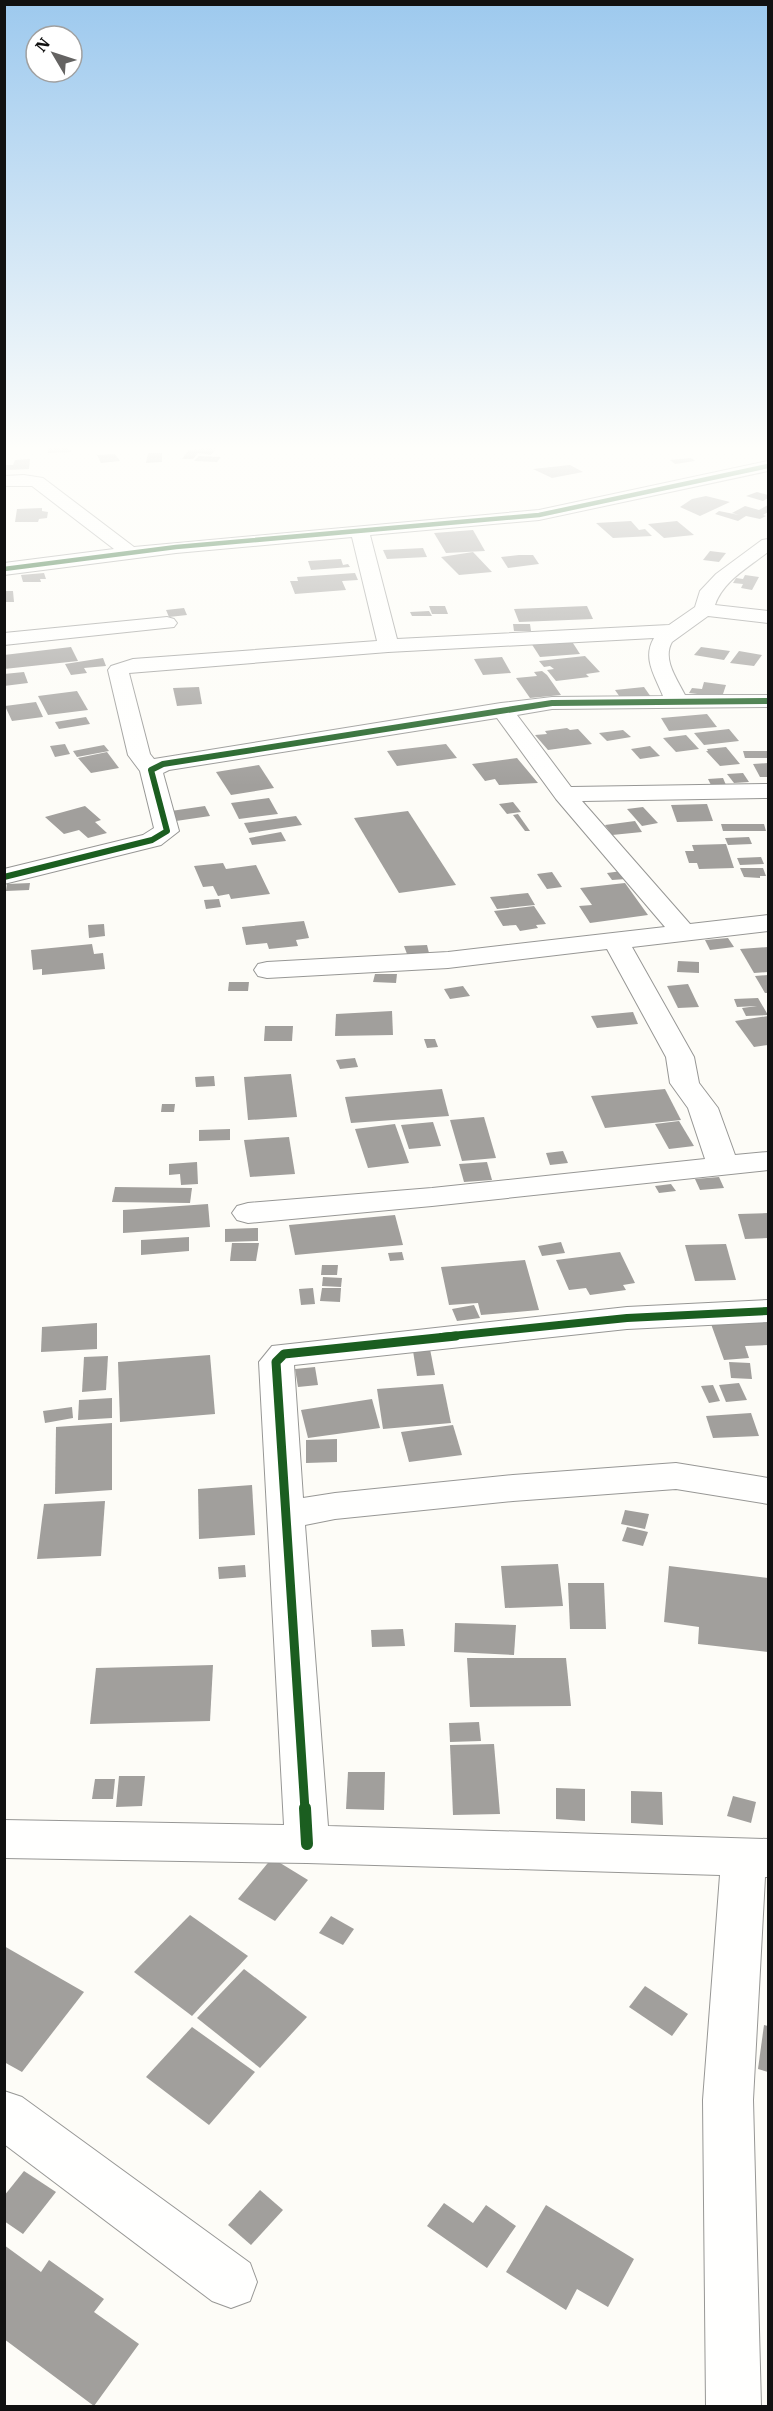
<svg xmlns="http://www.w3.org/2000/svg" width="773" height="2411" font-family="'IBM Plex Serif',serif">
  <rect width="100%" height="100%" fill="#fdfcf7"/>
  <!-- building -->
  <g fill="#a19f9c">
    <polygon points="47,448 70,448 71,452 48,453"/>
    <polygon points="203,448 217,448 211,455 198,453 193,459 182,459 189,450"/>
    <polygon points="148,453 162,453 162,462 146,463"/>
    <polygon points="115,454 120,461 101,463 97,455"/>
    <polygon points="199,456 221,457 217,462 194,461"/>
    <polygon points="691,458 695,461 675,464 670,460"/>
    <polygon points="30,459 29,469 5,470 5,465 13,465 15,460"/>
    <polygon points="570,465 583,472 552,478 533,469"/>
    <polygon points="757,492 768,495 768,498 763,501 746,496"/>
    <polygon points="706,496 730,502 700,516 680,507 692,499"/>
    <polygon points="768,505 768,512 763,515 766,516 760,519 746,516 738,521 715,514 719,511 739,515 732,513 745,506 759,510"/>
    <polygon points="42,508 42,511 48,512 47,518 39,519 38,522 15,522 17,509"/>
    <polygon points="631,521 639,530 645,529 652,536 613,538 596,523"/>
    <polygon points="677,521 694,535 664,538 648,524"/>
    <polygon points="473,530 485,551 446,553 434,533"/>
    <polygon points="423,548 427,557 387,559 383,550"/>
    <polygon points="710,551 726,553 719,562 703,560"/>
    <polygon points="473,552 492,572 459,575 441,557"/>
    <polygon points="519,555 533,555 539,564 508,568 501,557"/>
    <polygon points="341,559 343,565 348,564 350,567 311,570 308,561"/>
    <polygon points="44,573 46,579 40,579 41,582 23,582 21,575"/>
    <polygon points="355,573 358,580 342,581 346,590 295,594 290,581 298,581 297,577"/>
    <polygon points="745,575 759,577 752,590 741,588 743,584 733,583 736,578 743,579"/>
    <polygon points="4,591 13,591 14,602 4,602"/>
    <polygon points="429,606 445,606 448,614 432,614"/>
    <polygon points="587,606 593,619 519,622 514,609"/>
    <polygon points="184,608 187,615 169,617 166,610"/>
    <polygon points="429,611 432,616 412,616 410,612"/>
    <polygon points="513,624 530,624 531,631 514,631"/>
    <polygon points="571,640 580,654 540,657 531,643"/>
    <polygon points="71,647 78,661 4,669 4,655"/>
    <polygon points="701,647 730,651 724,660 694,655"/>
    <polygon points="739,651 762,655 754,666 730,663"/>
    <polygon points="585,656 600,672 586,674 589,677 556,681 547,670 554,669 550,666 544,667 539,661"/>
    <polygon points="502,657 511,673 483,675 474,659"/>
    <polygon points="103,658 106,666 84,668 87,673 71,675 65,664"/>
    <polygon points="542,671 547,675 561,695 530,698 516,678 537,676 534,672"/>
    <polygon points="24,672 28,683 4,686 4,674"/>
    <polygon points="704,682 726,685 722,697 689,693 692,688 702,689"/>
    <polygon points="199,687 202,704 177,706 173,688"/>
    <polygon points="644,687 651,697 622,700 615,690"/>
    <polygon points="77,691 88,710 48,715 38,696"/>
    <polygon points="36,702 43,717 12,721 5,706"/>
    <polygon points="707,714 717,727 669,731 661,718"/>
    <polygon points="86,717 90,724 59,729 55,722"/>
    <polygon points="567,728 570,730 578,729 592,744 548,750 535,735 547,734 545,731"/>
    <polygon points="729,729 739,741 704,745 694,733"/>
    <polygon points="623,730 631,737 607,741 599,733"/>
    <polygon points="686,735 699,749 676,752 663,738"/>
    <polygon points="65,744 70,754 55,757 50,746"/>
    <polygon points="446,744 457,758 397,766 387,751"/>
    <polygon points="104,745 109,751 77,757 73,751"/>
    <polygon points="650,746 660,756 640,759 631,749"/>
    <polygon points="726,747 740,764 720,766 706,751 708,751 707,749"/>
    <polygon points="743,751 768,751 768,758 745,758"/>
    <polygon points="107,752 119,768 91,773 78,758"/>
    <polygon points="517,758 538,783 499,785 495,779 485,781 472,764"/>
    <polygon points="768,763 768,777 760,777 753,764"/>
    <polygon points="259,765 274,788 231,795 216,772"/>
    <polygon points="743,773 749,782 734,783 727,774"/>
    <polygon points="723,778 726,785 711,785 708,779"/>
    <polygon points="269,798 278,814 239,819 231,803"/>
    <polygon points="513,802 521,812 507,814 499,804"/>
    <polygon points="707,804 713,821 677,822 671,805"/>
    <polygon points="85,806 101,820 95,822 107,833 88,838 79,830 64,834 45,817"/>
    <polygon points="205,806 210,816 176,821 171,811"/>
    <polygon points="643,807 658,823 642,826 627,809"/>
    <polygon points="408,811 456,885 399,893 354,818"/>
    <polygon points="518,814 530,831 525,831 513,815"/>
    <polygon points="296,816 302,825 249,833 244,823"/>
    <polygon points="635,821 642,832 612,835 605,825"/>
    <polygon points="721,824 764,824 766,831 723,831"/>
    <polygon points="281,832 286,841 252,845 249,838"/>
    <polygon points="749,837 752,844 728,845 725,838"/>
    <polygon points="726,844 734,868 699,869 697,863 689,863 685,851 694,851 692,845"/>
    <polygon points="761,857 764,864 740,865 737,858"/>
    <polygon points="223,863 226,869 256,865 270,894 231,899 229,894 218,896 213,886 203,887 194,866"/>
    <polygon points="740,868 763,868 766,876 760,876 760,878 744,877"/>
    <polygon points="622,871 626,879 612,880 607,873"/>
    <polygon points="552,872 562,887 547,889 537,874"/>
    <polygon points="30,883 29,890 6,891 7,884"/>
    <polygon points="625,883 648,915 590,923 579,906 592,905 580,888"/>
    <polygon points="528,893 535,905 497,909 490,897"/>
    <polygon points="219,899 221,907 206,909 204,900"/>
    <polygon points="534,906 546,924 536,925 538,928 520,931 516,925 503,926 494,911"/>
    <polygon points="304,921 309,938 296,940 298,946 269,949 267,943 246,945 242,927"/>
    <polygon points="104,924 105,936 89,938 88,925"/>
    <polygon points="728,938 734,947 710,950 705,940"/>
    <polygon points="92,944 94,954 103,953 105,969 42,975 42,969 33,970 31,950"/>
    <polygon points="427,945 429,953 407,954 404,946"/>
    <polygon points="768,947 768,972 754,973 740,949"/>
    <polygon points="678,961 699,962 699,973 677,972"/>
    <polygon points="375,974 397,974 396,983 373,982"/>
    <polygon points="768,975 768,993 765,993 755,976"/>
    <polygon points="229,982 249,982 248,991 228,991"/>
    <polygon points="688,984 699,1007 678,1008 667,986"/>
    <polygon points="463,986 470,996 450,999 444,989"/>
    <polygon points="758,998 768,1015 746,1016 742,1008 757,1006 737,1007 734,999"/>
    <polygon points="392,1011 393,1035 335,1036 336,1014"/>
    <polygon points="633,1012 638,1024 597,1028 591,1016"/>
    <polygon points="768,1016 768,1045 754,1047 735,1021"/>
    <polygon points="265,1026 293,1026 292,1041 264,1041"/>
    <polygon points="424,1039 435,1039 438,1047 427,1048"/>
    <polygon points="355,1058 358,1067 340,1069 336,1060"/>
    <polygon points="291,1074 297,1117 248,1120 244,1077"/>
    <polygon points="214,1076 215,1086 196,1087 195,1077"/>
    <polygon points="442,1089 449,1116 351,1123 345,1097"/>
    <polygon points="665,1089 681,1120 605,1128 591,1096"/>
    <polygon points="162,1104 175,1104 174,1112 161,1112"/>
    <polygon points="484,1117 496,1158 462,1161 450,1120"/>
    <polygon points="679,1121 694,1146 669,1149 655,1124"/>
    <polygon points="433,1122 441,1146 409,1149 401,1125"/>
    <polygon points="395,1124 409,1163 368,1168 355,1129"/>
    <polygon points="230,1129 230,1140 199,1141 199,1130"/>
    <polygon points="289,1137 295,1174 250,1177 244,1140"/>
    <polygon points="563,1151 568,1163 550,1165 546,1153"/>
    <polygon points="197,1162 198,1184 181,1185 180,1174 169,1175 169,1164"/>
    <polygon points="487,1162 492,1180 464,1182 459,1164"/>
    <polygon points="719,1177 724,1188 700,1190 695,1179"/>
    <polygon points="671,1184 676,1191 659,1193 655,1186"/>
    <polygon points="115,1187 192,1188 190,1203 112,1202"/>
    <polygon points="208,1204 210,1227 123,1233 123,1210"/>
    <polygon points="768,1213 768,1238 745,1239 738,1214"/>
    <polygon points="395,1215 403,1245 295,1255 289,1225"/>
    <polygon points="258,1228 258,1241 225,1242 225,1229"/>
    <polygon points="189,1237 189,1251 141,1255 141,1240"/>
    <polygon points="561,1242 565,1253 542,1256 538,1246"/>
    <polygon points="232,1243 259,1243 256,1261 230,1261"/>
    <polygon points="726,1244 736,1280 695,1281 685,1245"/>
    <polygon points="402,1252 404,1260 390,1261 388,1253"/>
    <polygon points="620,1252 635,1283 623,1285 626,1290 590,1295 586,1288 569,1290 556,1260"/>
    <polygon points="525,1260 539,1310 481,1315 478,1303 449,1305 441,1267"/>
    <polygon points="322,1265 338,1265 337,1275 321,1275"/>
    <polygon points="323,1277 342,1278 341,1287 322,1286"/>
    <polygon points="313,1288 315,1304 301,1305 299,1289"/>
    <polygon points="322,1288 341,1288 340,1302 320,1301"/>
    <polygon points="474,1305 480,1318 457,1321 452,1309"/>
    <polygon points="768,1319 768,1345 745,1346 749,1358 724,1360 711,1324"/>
    <polygon points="97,1323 97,1349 41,1352 42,1327"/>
    <polygon points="430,1349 435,1375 417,1376 413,1351"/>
    <polygon points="210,1355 215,1414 120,1422 118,1362"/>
    <polygon points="108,1356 106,1390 82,1392 84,1357"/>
    <polygon points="729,1362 750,1363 752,1379 731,1378"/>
    <polygon points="315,1367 318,1385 298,1387 295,1369"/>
    <polygon points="739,1383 747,1400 726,1402 719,1385"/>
    <polygon points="443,1384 451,1423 383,1429 377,1389"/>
    <polygon points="713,1385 720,1401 709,1403 701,1386"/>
    <polygon points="112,1398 112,1418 78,1420 79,1400"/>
    <polygon points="372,1399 380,1428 308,1438 301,1410"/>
    <polygon points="72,1407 73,1418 45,1423 43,1411"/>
    <polygon points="751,1413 759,1436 713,1438 706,1416"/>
    <polygon points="112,1423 112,1490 55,1494 56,1427"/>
    <polygon points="453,1425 462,1455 409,1462 401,1432"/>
    <polygon points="337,1439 337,1462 306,1463 306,1440"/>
    <polygon points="252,1485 255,1535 199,1539 198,1489"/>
    <polygon points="105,1501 101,1556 37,1559 44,1504"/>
    <polygon points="625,1510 649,1514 645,1529 621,1524"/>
    <polygon points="627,1527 648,1532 643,1546 622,1541"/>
    <polygon points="558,1564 563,1606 505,1608 501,1566"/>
    <polygon points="245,1565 246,1577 219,1579 218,1567"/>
    <polygon points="669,1566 768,1578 768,1652 698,1644 699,1627 664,1622"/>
    <polygon points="568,1583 604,1583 606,1629 570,1629"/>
    <polygon points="455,1623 516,1625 514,1655 454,1652"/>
    <polygon points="403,1629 405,1646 372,1647 371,1630"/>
    <polygon points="467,1658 566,1658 571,1706 470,1707"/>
    <polygon points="213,1665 210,1721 90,1724 96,1668"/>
    <polygon points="479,1722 481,1741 450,1742 449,1723"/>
    <polygon points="494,1744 500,1814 453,1815 450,1745"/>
    <polygon points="348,1772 385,1772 384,1810 346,1809"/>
    <polygon points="119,1776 145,1776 142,1806 116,1807"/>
    <polygon points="95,1779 115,1779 113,1799 92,1799"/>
    <polygon points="556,1788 585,1789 585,1821 556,1819"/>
    <polygon points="631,1791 662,1792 663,1825 631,1823"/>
    <polygon points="733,1796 756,1802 751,1823 727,1816"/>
    <polygon points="272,1858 308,1880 275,1921 238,1899"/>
    <polygon points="190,1915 248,1956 192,2016 134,1972"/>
    <polygon points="331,1916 354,1929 343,1945 319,1933"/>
    <polygon points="4,1946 84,1992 22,2072 4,2062"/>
    <polygon points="244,1969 307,2017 260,2068 197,2018"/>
    <polygon points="645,1986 688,2014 672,2036 629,2007"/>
    <polygon points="764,2025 768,2026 768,2072 758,2069"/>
    <polygon points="192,2027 255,2072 209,2125 146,2077"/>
    <polygon points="24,2171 56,2192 23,2234 4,2221 4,2196"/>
    <polygon points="260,2190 283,2210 251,2245 228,2225"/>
    <polygon points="444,2203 473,2223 486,2205 516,2226 487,2268 427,2226"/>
    <polygon points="546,2205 634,2259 608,2307 577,2289 566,2310 506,2272"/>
    <polygon points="4,2245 41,2272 49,2260 104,2299 94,2312 139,2344 94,2406 4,2339"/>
  </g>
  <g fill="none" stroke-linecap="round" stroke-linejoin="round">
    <defs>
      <g id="minor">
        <path d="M768,461V471L539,520L370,535L397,639L669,625L695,607L700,591L716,574L762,540L768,539V552C749,567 723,581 715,605L768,611V623L708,616L672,642C662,659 677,679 685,695H768V707L552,709L517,715L571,787L768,784V798L582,801L690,924L768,915V931L632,947L694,1057L699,1083L718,1108L735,1155L768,1152V1170L432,1206L248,1223L237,1220L232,1213L237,1206L248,1203L432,1188L705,1159L688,1108L670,1083L666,1057L607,949L448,968L267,978L258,976L254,970L258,964L267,962L448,952L665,927L556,799L497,718L169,770L163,773L179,831L161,845L4,884V869L143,835L154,828L140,771L128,755L108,670L111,666L133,659L377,641L352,537L176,553L4,575V563L114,549L32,486H4V476L24,475L43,478L134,547L539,510ZM654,638C642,658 655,676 663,696L552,697L501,703L154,759L150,754L129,673L388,652Z"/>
        <polygon points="167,617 174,619 177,623 174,627 4,645 4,633"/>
        <polygon points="768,1300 768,1322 627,1329 294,1365 303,1498 335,1493 513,1475 676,1463 768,1478 768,1504 676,1489 513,1501 335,1519 305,1525 328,1826 768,1839 768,1877 765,1877 753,2100 761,2406 706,2406 703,2100 720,1875 307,1863 4,1858 4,1820 284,1825 259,1362 272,1346 627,1307"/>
        <polygon points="4,2091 22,2097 250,2263 257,2282 250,2301 231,2308 212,2301 4,2144"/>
      </g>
    </defs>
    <!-- minor casing -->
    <use href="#minor" stroke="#979795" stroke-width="2"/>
    <!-- minor -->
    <use href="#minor" fill="#fffffe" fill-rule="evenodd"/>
    <defs>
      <polyline id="cycleway-far4" points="4,569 176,547 539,515 768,466"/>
      <polyline id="cycleway-far3" points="4,877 152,840 167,831 151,770 163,764 552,703 768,701"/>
      <polyline id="cycleway-far2" points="442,1337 627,1318 768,1311"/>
      <polyline id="cycleway-far1" points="305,1810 276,1362 284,1354 456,1336"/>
      <polyline id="cycleway" points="305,1808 307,1844"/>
    </defs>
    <!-- cycleway-far4 casing -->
    <use href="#cycleway-far4" stroke="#fff" stroke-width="7"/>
    <!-- cycleway-far3 casing -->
    <use href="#cycleway-far3" stroke="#fff" stroke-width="9"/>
    <!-- cycleway-far2 casing -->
    <use href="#cycleway-far2" stroke="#fff" stroke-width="11"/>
    <!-- cycleway-far1 casing -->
    <use href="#cycleway-far1" stroke="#fff" stroke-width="13"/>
    <!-- cycleway casing -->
    <use href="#cycleway" stroke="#fff" stroke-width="16"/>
    <!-- cycleway-far4 -->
    <use href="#cycleway-far4" stroke="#1b5e20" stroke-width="4.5"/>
    <!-- cycleway-far3 -->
    <use href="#cycleway-far3" stroke="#1b5e20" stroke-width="6"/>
    <!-- cycleway-far2 -->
    <use href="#cycleway-far2" stroke="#1b5e20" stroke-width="8"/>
    <!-- cycleway-far1 -->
    <use href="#cycleway-far1" stroke="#1b5e20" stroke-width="9"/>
    <!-- cycleway -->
    <use href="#cycleway" stroke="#1b5e20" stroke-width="12"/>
  </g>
  <!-- sky -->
  <linearGradient id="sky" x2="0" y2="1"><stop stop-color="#9dc9ee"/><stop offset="0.57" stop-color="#fefefb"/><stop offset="1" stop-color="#fefefb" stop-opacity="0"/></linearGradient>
  <rect width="773" height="786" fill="url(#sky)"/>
  <!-- border -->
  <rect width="773" height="2411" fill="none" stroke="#111111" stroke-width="12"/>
  <!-- north arrow -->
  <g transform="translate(54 54) rotate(309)"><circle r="28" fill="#ffffff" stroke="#a0a0a0" stroke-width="1.5"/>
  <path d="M0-4.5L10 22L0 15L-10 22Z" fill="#646362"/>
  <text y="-9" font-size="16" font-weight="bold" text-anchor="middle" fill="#111111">N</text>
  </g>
</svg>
